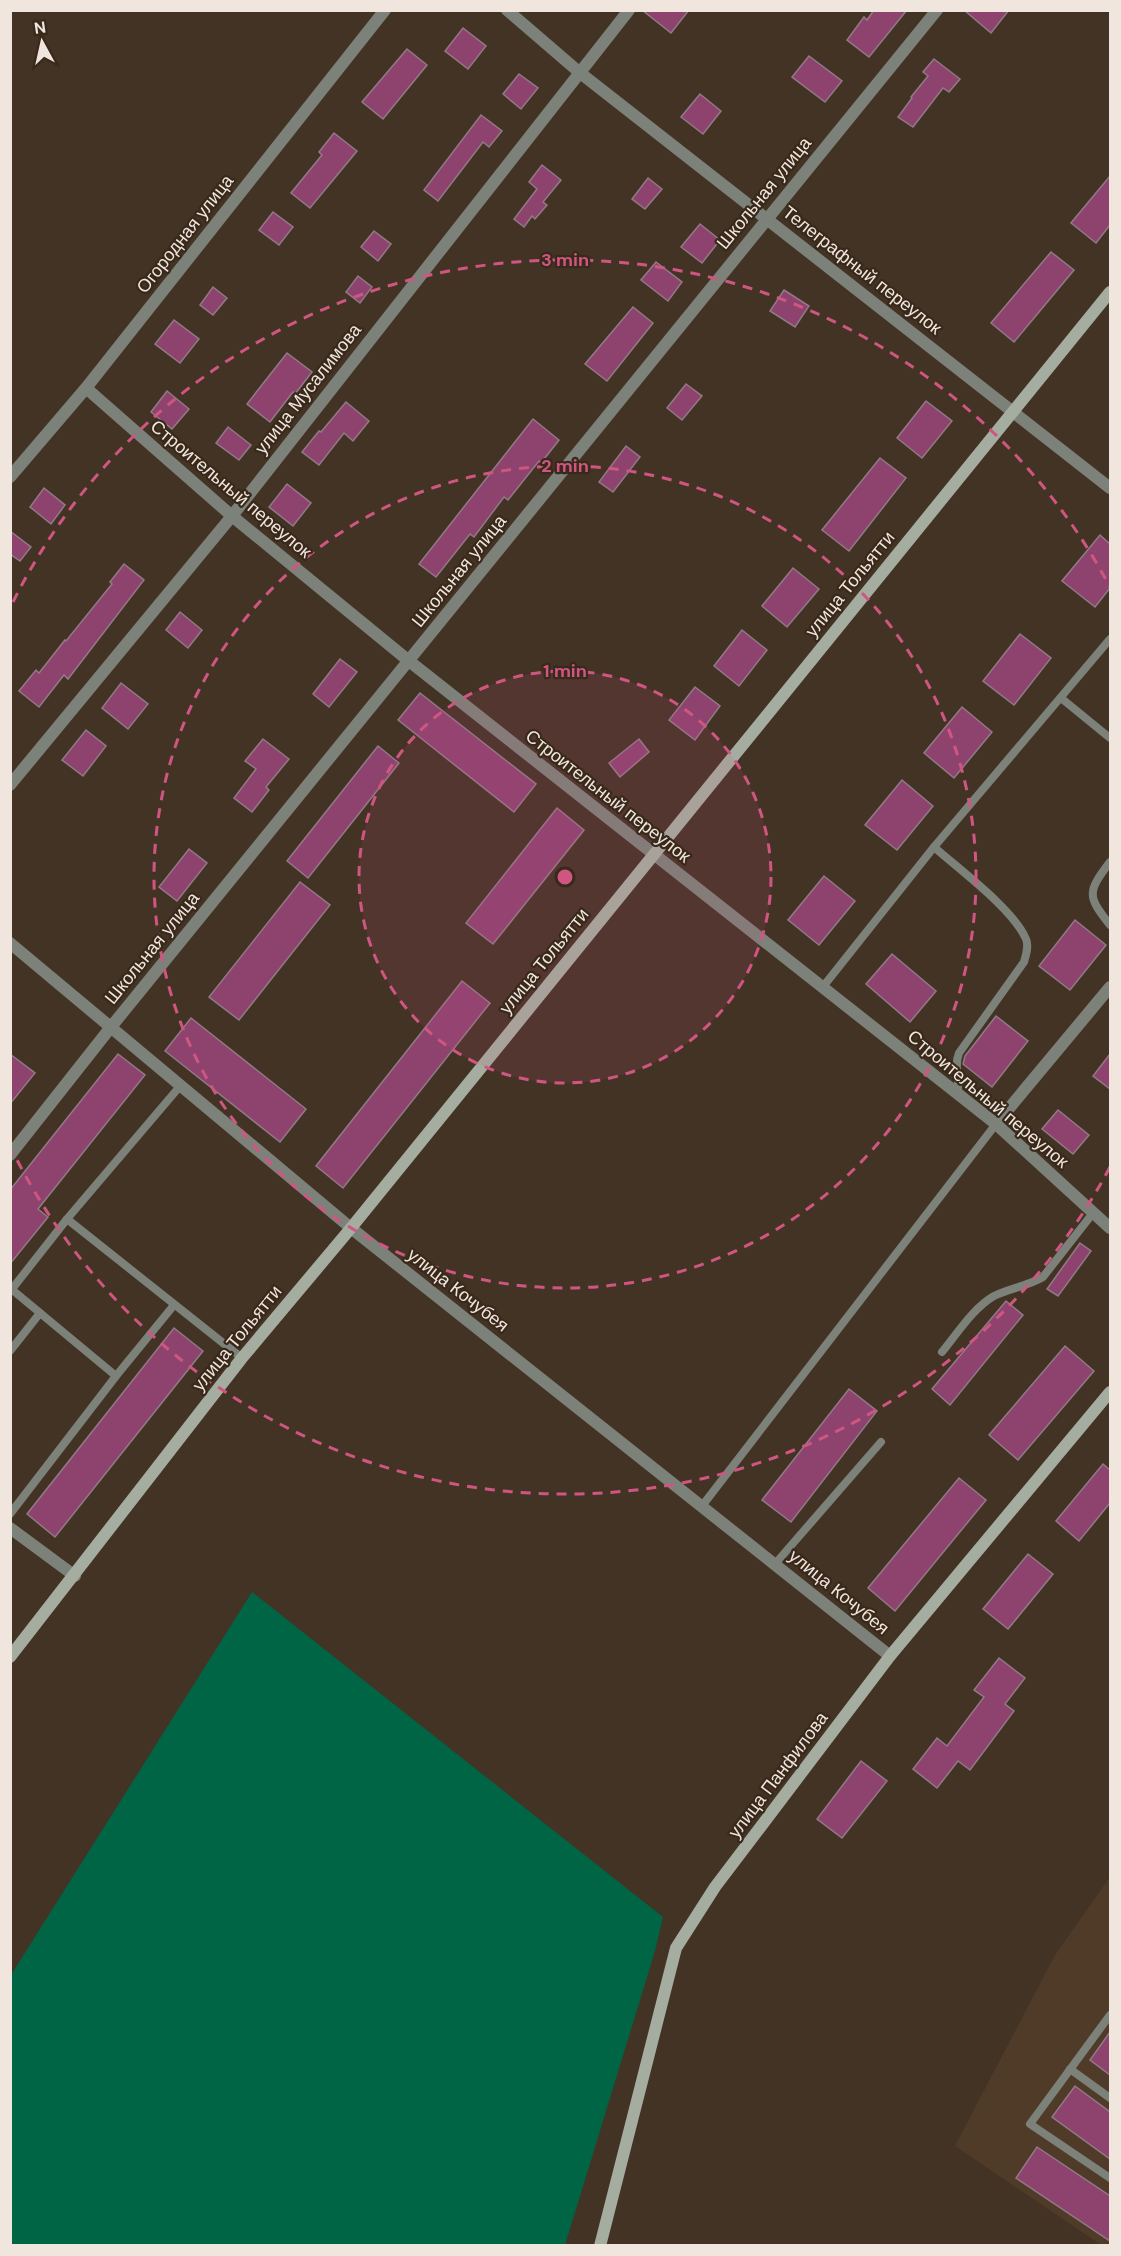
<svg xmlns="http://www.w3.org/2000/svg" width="1121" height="2256" font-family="'DM Sans',sans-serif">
  <rect width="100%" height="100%" fill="#433325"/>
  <!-- built -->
  <polygon fill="#503b29" points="1110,1877 1110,2245 1101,2245 955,2146 1055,1955"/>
  <!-- green -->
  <polygon fill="#006545" points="252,1592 663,1917 655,1951 565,2245 11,2245 11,1975"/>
  <!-- building -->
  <g fill="#8e436f" stroke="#917a85" stroke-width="1.5">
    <polygon points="642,10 689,10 671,33"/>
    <polygon points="874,10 907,10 869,57 847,40 864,17 867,20"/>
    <polygon points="964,10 1009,10 991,33"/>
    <polygon points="463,28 486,46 468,69 445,51"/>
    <polygon points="407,49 427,65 383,119 362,102"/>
    <polygon points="809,56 842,81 825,102 792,77"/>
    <polygon points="934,59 960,79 949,92 943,88 913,127 898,117 912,98 911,97 928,76 923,72"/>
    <polygon points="519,74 538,88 521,109 503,94"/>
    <polygon points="700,94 721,111 703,134 681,117"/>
    <polygon points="481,115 502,131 489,147 483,142 438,201 424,190"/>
    <polygon points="334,133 357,151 310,208 291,193 322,155 319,152"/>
    <polygon points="542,165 561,180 543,202 547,205 535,219 532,216 524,227 514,219 537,189 529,182"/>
    <polygon points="1110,176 1110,225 1096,243 1071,223"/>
    <polygon points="648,178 662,189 645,209 632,199"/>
    <polygon points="273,212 293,227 279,245 259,230"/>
    <polygon points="700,224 720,240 702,263 681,247"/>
    <polygon points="374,231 391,244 378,261 361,247"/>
    <polygon points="1051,252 1074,270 1014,342 991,323"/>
    <polygon points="656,262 682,282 668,301 641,280"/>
    <polygon points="358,276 372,287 360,303 346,292"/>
    <polygon points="213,287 227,298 213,315 200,305"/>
    <polygon points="784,290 809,306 795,327 770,311"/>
    <polygon points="633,307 653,323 607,381 585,364"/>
    <polygon points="174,320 199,339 180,363 155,344"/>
    <polygon points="287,353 312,372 295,394 293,392 270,422 247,404"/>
    <polygon points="686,384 702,396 682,420 667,408"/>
    <polygon points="167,391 189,409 172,429 151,412"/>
    <polygon points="926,401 952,421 922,458 897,438"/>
    <polygon points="346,402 369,421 353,441 344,433 319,465 302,452 319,431 321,432"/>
    <polygon points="533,419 559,440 541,463 539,461 508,500 504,497 474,537 470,534 436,577 419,564"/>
    <polygon points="228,427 251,445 239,460 216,443"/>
    <polygon points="626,446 640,457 613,492 599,482"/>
    <polygon points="880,458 906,478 849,551 822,530"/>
    <polygon points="287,484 311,503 293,526 269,507"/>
    <polygon points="44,488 65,505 51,524 30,507"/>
    <polygon points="10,531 31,547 20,561 10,554"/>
    <polygon points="1100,535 1110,544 1110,588 1095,607 1062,581"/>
    <polygon points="124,564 144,580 68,679 64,675 39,707 19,691 36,670 39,673 65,640 66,641 112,584 110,582"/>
    <polygon points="793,568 819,589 787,627 762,606"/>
    <polygon points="180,612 202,630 188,648 166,630"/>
    <polygon points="742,630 767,650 739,686 714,666"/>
    <polygon points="1020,634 1051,658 1014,705 983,681"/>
    <polygon points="340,659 357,672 329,707 313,694"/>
    <polygon points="121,683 148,704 128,729 102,708"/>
    <polygon points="695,687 720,706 695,740 669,720"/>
    <polygon points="420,693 536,784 514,812 398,720"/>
    <polygon points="962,707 992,732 954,778 924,753"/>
    <polygon points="86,730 106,746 83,776 62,760"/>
    <polygon points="263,739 289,759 266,787 269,790 252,812 234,798 256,769 245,761"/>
    <polygon points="639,739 649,752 620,777 609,763"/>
    <polygon points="378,746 399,763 308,878 287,861"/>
    <polygon points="902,780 933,806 897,850 865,825"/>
    <polygon points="557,808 584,830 493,944 466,923"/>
    <polygon points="189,849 207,863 177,901 159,887"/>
    <polygon points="824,876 855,901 819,945 788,920"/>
    <polygon points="300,882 330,905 239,1020 209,997"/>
    <polygon points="1075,920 1106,945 1070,990 1039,966"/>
    <polygon points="892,954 936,991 910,1022 866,984"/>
    <polygon points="462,981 490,1003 343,1188 316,1166"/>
    <polygon points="996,1016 1028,1041 992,1087 963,1064 965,1056"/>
    <polygon points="191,1018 306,1109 280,1142 165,1051"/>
    <polygon points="10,1054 35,1073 10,1104"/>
    <polygon points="118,1054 145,1075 38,1209 48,1217 10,1264 10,1190"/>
    <polygon points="1110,1054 1110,1089 1093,1076"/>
    <polygon points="1058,1110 1089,1135 1073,1154 1042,1129"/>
    <polygon points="1080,1243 1091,1251 1058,1296 1047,1289"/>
    <polygon points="1006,1301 1023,1315 950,1405 932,1389"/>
    <polygon points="174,1328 203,1351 55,1537 27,1514"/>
    <polygon points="1065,1346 1094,1371 1018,1460 989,1435"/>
    <polygon points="849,1389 877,1411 791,1522 762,1500"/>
    <polygon points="1103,1464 1110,1470 1110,1503 1079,1541 1056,1521"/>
    <polygon points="959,1478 986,1500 895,1611 868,1588"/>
    <polygon points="1028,1554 1053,1574 1008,1629 983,1609"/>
    <polygon points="999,1658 1025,1678 1005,1704 1014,1711 970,1770 958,1761 937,1788 913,1769 937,1738 947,1746 984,1697 974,1690"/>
    <polygon points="861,1761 887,1781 842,1838 817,1819"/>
    <polygon points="1110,2032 1110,2075 1090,2060"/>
    <polygon points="1075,2086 1110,2112 1110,2159 1052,2117"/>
    <polygon points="1037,2147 1110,2196 1110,2241 1016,2178"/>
  </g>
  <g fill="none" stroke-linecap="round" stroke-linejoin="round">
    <!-- lane -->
    <g stroke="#7c8279" stroke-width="8">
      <polyline points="1061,698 1110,738"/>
      <path d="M934,847C960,870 1013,909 1026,939C1029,946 1026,955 1024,962L959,1053C953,1068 961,1079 957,1094"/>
      <path d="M1110,862C1087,892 1087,896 1110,925"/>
      <polyline points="822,988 934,847 1110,639"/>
      <polyline points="67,1219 242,1358"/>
      <polyline points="10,1288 116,1376"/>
      <polyline points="12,1289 67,1219 181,1085"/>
      <polyline points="10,1351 40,1313"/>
      <path d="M942,1352C957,1334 973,1308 994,1296C1010,1288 1028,1286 1043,1277L1093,1213"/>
      <polyline points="702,1506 996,1124"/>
      <polyline points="10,1514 116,1376 174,1305"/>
      <polyline points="775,1564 881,1442"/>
      <polyline points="1110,2015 1030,2124 1110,2178"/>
      <polyline points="1070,2069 1110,2098"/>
    </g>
    <!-- street -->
    <g stroke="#7c8279" stroke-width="12">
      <polyline points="507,10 579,72 1110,488"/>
      <polyline points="86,388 232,516 409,661 996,1124 1110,1228"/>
      <polyline points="10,477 86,388 385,10"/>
      <polyline points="10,785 232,516 629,10"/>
      <polyline points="10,943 351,1228 890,1656"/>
      <polyline points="996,1124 1110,987"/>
      <polyline points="10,1155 111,1027 937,10"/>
      <polyline points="10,1528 75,1576"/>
    </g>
    <!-- secondary -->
    <g stroke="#a4ad9f" stroke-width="12">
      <polyline points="10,1657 242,1358 351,1228 1110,292"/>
      <polyline points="600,2246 676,1948 715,1887 890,1656 1110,1392"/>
    </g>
  </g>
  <!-- distance rings -->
  <circle cx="565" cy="877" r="206" fill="#d05682" fill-opacity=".12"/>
  <g fill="none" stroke="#d05682" stroke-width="3" stroke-dasharray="10 8">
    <circle cx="565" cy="877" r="206"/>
    <circle cx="565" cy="877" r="411"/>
    <path d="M1110 1167A617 617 0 0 1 13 1152M13 602A617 617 0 0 1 1110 587"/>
  </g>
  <g text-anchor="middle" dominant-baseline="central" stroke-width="4.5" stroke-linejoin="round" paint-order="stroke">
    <!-- street labels -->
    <g font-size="18" fill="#f1e6de" stroke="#38291b">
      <text transform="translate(764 193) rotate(-51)">Школьная улица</text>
      <text transform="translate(185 234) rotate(-52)">Огородная улица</text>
      <text transform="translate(862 270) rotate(38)">Телеграфный переулок</text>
      <text transform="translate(308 389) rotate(-52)">улица Мусалимова</text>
      <text transform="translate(231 489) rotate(40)">Строительный переулок</text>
      <text transform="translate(459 571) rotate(-51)">Школьная улица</text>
      <text transform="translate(850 584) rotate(-51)">улица Тольятти</text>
      <text transform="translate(608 796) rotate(38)">Строительный переулок</text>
      <text transform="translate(152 948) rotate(-51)">Школьная улица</text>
      <text transform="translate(544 961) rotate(-51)">улица Тольятти</text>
      <text transform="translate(988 1099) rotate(40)">Строительный переулок</text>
      <text transform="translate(458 1290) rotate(38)">улица Кочубея</text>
      <text transform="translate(237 1338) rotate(-51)">улица Тольятти</text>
      <text transform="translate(839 1592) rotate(39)">улица Кочубея</text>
      <text transform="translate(778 1775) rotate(-53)">улица Панфилова</text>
    </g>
  </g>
  <circle cx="565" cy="877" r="9" fill="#d05682" stroke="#38291b" stroke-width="3"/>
  <g font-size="18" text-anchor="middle" font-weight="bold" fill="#d05682" stroke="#38291b" stroke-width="4.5" stroke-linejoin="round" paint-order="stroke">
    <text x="565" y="266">3 min</text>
    <text x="565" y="472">2 min</text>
    <text x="565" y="677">1 min</text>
  </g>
  <!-- border -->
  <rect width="1121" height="2256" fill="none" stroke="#f1e6de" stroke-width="24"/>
  <!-- north arrow -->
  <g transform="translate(42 42) rotate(352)" stroke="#38291b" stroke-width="4.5" paint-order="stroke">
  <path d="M0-4.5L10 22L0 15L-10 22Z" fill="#f1e6de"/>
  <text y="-9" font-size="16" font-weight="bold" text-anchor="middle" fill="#f1e6de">N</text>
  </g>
</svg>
